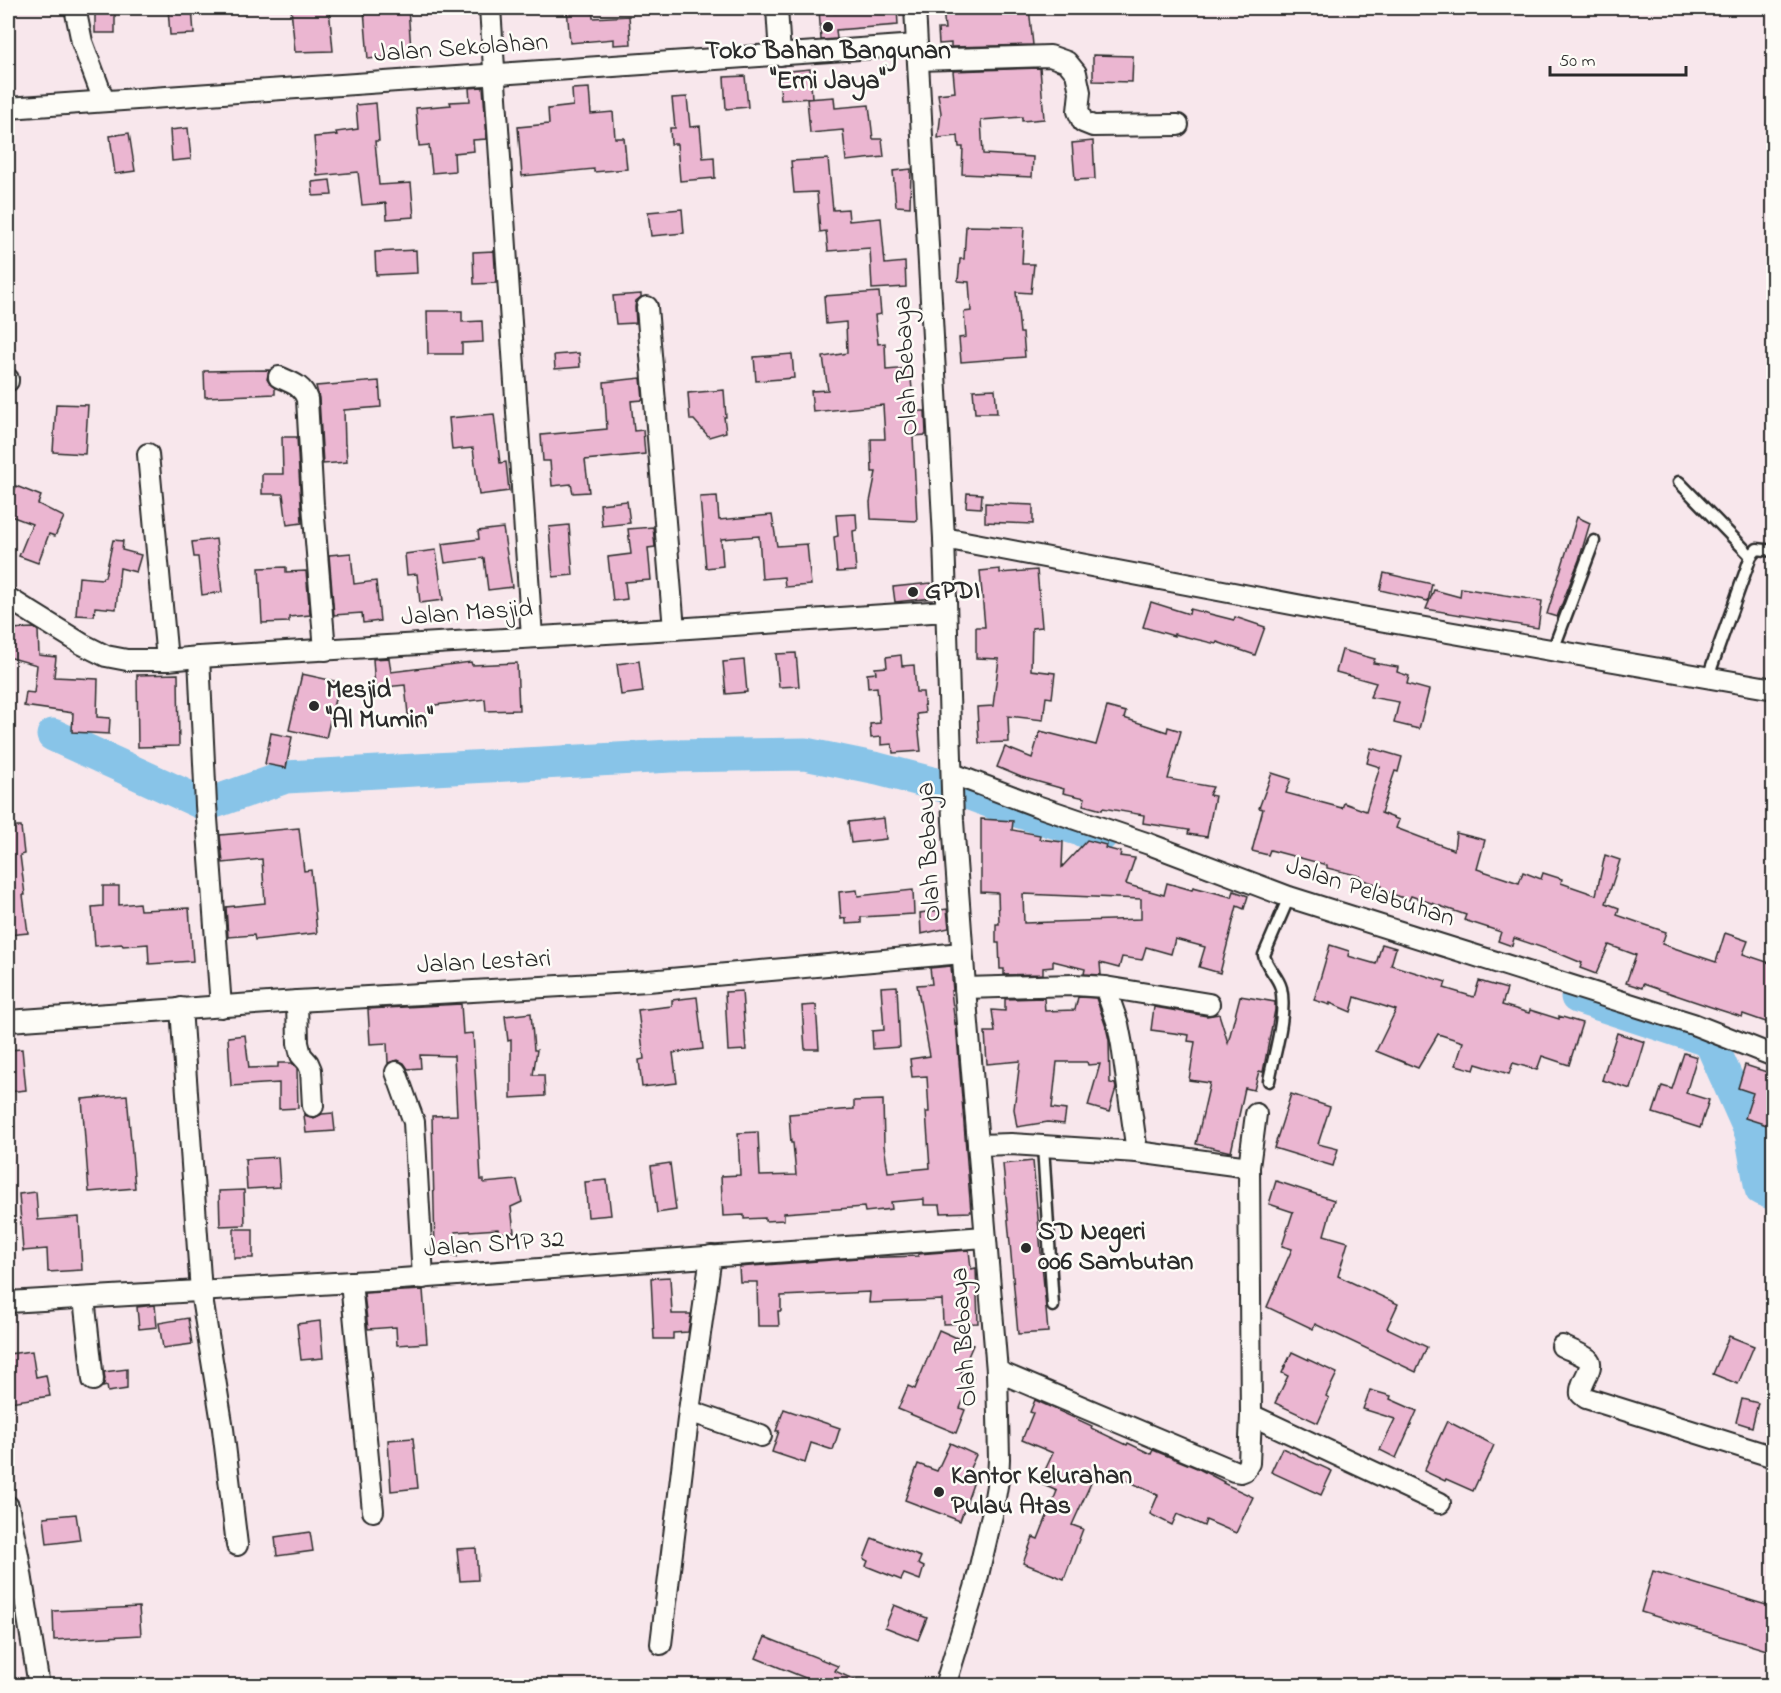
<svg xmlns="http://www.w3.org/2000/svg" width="1781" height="1693" font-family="'Indie Flower',sans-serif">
  <rect width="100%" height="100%" fill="#f8e7ec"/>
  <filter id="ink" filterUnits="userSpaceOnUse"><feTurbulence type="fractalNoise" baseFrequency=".0167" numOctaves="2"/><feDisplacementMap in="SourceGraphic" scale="12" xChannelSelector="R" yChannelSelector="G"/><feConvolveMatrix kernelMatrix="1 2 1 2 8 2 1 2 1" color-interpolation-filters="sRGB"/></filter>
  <g filter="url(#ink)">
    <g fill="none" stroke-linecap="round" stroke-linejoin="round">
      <!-- river -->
      <g stroke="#88c4e8" stroke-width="33">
        <polyline points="53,735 206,805 286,777 671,756 805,754 878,769 959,790 1013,810 1101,836"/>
        <polyline points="1577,997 1710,1041 1751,1133 1761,1189 1774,1194"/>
      </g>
    </g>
    <!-- building -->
    <g fill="#ebb6d1" stroke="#2b2b2b" stroke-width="1.5" fill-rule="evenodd">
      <rect x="95" y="8" width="20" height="25"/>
      <polygon points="168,8 192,8 194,34 170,35"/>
      <polygon points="291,8 329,8 333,51 295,52"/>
      <polygon points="408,8 411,50 386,52 387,57 368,59 364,10"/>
      <polygon points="567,8 592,8 593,18 629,16 631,44 614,45 614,39 570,43"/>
      <polygon points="819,8 834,8 834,13 873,9 873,8 897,8 898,25 836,30 837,39 821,40"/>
      <polygon points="943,8 967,8 967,13 1003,10 1003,8 1029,8 1033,45 951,47 951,43 939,44 938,29 945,29"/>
      <polygon points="1093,55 1133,56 1132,82 1093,81"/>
      <polygon points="1040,68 1044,119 1022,121 1022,117 981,120 983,154 1033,157 1032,177 962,174 963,147 959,147 958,136 938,138 941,113 938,94 955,92 953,71"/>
      <polygon points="810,69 812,98 781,100 779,72"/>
      <polygon points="745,76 748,107 726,109 724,77"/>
      <polygon points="483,87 487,139 473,140 474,151 454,153 455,171 432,173 429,145 419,146 416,108 451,105 450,102 470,101 469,88"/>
      <polygon points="589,88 591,114 613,112 615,138 624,138 627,169 594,172 594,169 522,176 518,127 549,124 548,109 573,106 572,89"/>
      <polygon points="687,97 690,127 700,126 703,158 714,157 715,178 680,181 677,144 671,144 670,128 675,128 672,98"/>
      <polygon points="834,97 835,108 869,105 873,139 882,139 884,157 846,161 843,130 810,133 807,99"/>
      <polygon points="376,103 379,141 375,141 379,185 411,183 414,217 387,219 386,203 362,205 358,172 317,176 314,137 337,135 336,132 358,129 356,105"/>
      <polygon points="188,128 191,159 172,161 170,130"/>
      <polygon points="129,133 135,171 115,174 110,136"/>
      <polygon points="1093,141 1095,179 1075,180 1072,143"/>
      <polygon points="828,159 833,210 848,209 849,221 881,218 885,264 905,262 906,287 872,289 870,248 828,251 826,231 820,232 817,192 794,193 791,161"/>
      <polygon points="911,169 910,207 896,206 893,171"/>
      <polygon points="330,180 332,195 313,196 312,182"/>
      <polygon points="682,209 684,233 651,236 648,212"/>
      <polygon points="966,226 1024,227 1022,264 1034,264 1031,293 1016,292 1020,333 1023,333 1025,357 961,362 959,338 966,337 964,312 971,311 969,282 958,281 960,259 964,259"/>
      <polygon points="416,250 417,273 376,275 375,252"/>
      <polygon points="494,251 496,283 474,284 473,252"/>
      <polygon points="879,292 881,314 875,315 878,344 885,343 886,370 910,368 914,411 925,411 926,435 913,436 917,521 871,519 870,502 876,472 872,472 871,439 885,439 883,405 813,412 811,391 828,390 823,357 847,353 846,322 826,324 824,296"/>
      <polygon points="641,294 641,297 636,301 635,307 636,323 616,324 613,296"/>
      <polygon points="427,311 462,311 462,322 482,321 483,342 462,343 462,354 428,354"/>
      <polygon points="579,353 580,367 555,369 554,355"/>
      <polygon points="792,354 794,378 756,381 754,357"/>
      <polygon points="269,370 267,379 270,384 275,388 275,394 205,397 204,371"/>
      <polygon points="641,378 643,400 631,401 634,431 643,430 645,454 585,460 589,492 573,493 571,484 552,486 550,461 543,461 541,435 607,429 604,382"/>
      <polygon points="379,381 381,407 344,410 345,445 346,445 347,462 323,464 319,398 316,386"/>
      <polygon points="995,389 997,413 975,413 973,390"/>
      <polygon points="724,390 726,417 724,417 726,432 709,437 694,420 690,420 688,393"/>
      <polygon points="56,404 88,405 85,454 53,452"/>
      <polygon points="494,414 500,463 506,462 509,491 479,495 473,448 452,450 449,418"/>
      <polygon points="282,437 297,437 302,523 287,525 283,494 262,494 262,474 283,474"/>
      <polygon points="16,486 41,496 38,504 64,517 55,536 49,534 38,563 19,556 32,524 8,515 8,507"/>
      <polygon points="967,493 982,494 981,508 966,507"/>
      <polygon points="717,496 719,520 772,515 777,546 807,544 811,585 785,587 784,577 762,579 759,536 721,539 723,566 706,568 700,497"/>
      <polygon points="627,501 630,523 602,526 600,504"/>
      <polygon points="985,503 1033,505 1033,524 985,522"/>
      <polygon points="856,514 857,530 853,531 856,571 837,572 834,537 838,536 836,515"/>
      <polygon points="1577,517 1590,523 1579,560 1557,617 1547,614"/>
      <polygon points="569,525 573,575 553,577 549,527"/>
      <polygon points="653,527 655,547 648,548 651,580 625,582 627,599 613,601 608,557 631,554 628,529"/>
      <polygon points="503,528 512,587 488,590 484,558 445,563 442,544 479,539 478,531"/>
      <polygon points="216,539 222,592 202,595 198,557 194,557 192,542"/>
      <polygon points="113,540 123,541 122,550 141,555 136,572 120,568 116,609 95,607 94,616 76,615 79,577 102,579 103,577 105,577"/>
      <polygon points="436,550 443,600 420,603 417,574 407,575 405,554"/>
      <polygon points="351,553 354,584 376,581 380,621 363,623 362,613 334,615 329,555"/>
      <polygon points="286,567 286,572 306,571 310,615 289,617 289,622 262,623 259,568"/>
      <polygon points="1000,569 1000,573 1037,570 1042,627 1032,628 1031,670 1055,673 1052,698 1046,697 1043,720 1008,716 1009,742 979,743 977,707 993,706 999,659 976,658 976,627 985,627 980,571"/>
      <polygon points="1384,573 1432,584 1428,601 1380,590"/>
      <polygon points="931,583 933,598 895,602 893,587"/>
      <polygon points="1461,588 1542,601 1538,628 1426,609 1434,590 1460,597"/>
      <polygon points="1151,602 1189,614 1190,609 1234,620 1235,617 1265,627 1255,655 1217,642 1216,644 1174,634 1174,636 1143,627"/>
      <polygon points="34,628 38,631 39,655 56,657 54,677 98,679 97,717 110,718 109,734 72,732 73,713 24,706 26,692 34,693 37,665 8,657 8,629"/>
      <polygon points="1342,650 1375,659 1373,663 1398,667 1397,672 1409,676 1407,684 1429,690 1419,729 1394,723 1399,702 1370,697 1376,683 1336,672"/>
      <polygon points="796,653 799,686 779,687 776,654"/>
      <polygon points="901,655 902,666 914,665 916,692 923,692 925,713 917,714 921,751 893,753 892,744 881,745 881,737 871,738 870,724 880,723 877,687 868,688 867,674 876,673 875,668 887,667 886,657"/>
      <polygon points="389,658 391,672 471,662 472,665 517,663 519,710 486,711 485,699 427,706 428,722 409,724 405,685 375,688 373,659"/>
      <polygon points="744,660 747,692 726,694 723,662"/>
      <polygon points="639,661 643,692 621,695 617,664"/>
      <polygon points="178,674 179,746 138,747 137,675"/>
      <polygon points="302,674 339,682 326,738 289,730"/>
      <polygon points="1107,707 1126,712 1124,718 1167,732 1168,727 1181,731 1168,779 1213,787 1209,795 1215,796 1207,837 1188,834 1189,830 1143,823 1144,815 1103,808 1102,810 1083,805 1085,798 1063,793 1064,789 1021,777 997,767 1005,747 1032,758 1040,731 1096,745"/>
      <polygon points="271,733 292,737 286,768 265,764"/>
      <polygon points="1371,748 1402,757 1398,772 1395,771 1381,813 1399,820 1396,828 1454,850 1456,833 1485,840 1477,869 1519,883 1523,872 1541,879 1543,873 1562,879 1561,883 1596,895 1605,855 1620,860 1606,903 1619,908 1617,915 1666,932 1662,944 1716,962 1725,933 1748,941 1743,954 1773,964 1773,1010 1769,1023 1743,1014 1742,1017 1720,1010 1643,984 1642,988 1626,983 1636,955 1609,945 1596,974 1580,968 1582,963 1558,953 1514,938 1512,946 1498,941 1501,932 1464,920 1466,915 1411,896 1409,900 1381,890 1382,886 1360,879 1360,876 1327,868 1327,865 1270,850 1268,855 1252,851 1263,809 1259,808 1272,773 1291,779 1286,793 1342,808 1344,803 1366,811 1380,767 1367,763"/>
      <polygon points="884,818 886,839 851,843 848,822"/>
      <path d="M981,819L1013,821L1012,830L1040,835L1039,839L1063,842L1062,867L1087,840L1106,845L1105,848L1121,852L1120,856L1135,858L1126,884L1132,886L1164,895L1167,883L1192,890L1193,887L1232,897L1234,891L1248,896L1244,909L1237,906L1220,973L1199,967L1205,947L1175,939L1171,954L1146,947L1142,960L1122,957L1119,968L1100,963L1101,975L1084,974L1085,969L1053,961V967L1043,968V974L1004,975V969H1000L999,943H996V924H999L998,893L981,892ZM1023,894L1141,899V919L1024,923Z"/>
      <polygon points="8,827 21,827 24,854 20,855 25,895 23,895 28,933 8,935"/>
      <polygon points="299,828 304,871 311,870 317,933 255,940 254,935 228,937 226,907 265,903 262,859 223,863 220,835"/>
      <polygon points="103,886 119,886 119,905 139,903 140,910 189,908 193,961 149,964 148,944 123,946 122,944 95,946 92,907 103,906"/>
      <polygon points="857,890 858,896 913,890 914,914 861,917 861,923 846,924 846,918 841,919 839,892"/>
      <polygon points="947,909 949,928 921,934 920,913"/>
      <polygon points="1382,944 1396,948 1391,965 1446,982 1444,988 1474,997 1479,981 1507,989 1502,1005 1529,1013 1530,1010 1559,1019 1559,1016 1582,1023 1569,1065 1542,1056 1537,1070 1513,1063 1509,1074 1476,1064 1474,1070 1456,1065 1463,1042 1438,1034 1418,1068 1376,1051 1396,1010 1355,997 1351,1012 1330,1003 1330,1005 1314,1000 1330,945 1349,951 1348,956 1376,964"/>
      <polygon points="951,966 953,991 951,991 955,1024 956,1023 971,1212 941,1213 940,1205 924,1205 924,1199 891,1202 892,1209 865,1212 864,1207 784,1213 784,1220 765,1221 765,1218 744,1219 744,1215 723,1216 721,1176 740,1175 738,1133 758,1132 760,1176 796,1175 793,1143 791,1143 789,1114 854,1109 854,1101 883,1100 884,1145 888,1172 930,1168 926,1112 929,1112 927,1076 912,1077 910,1059 930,1056 917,985 932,984 930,968"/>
      <polygon points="897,986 900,1047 873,1049 872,1031 884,1030 881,987"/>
      <polygon points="742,991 746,1050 728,1051 725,992"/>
      <polygon points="1240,996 1275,1002 1275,1010 1263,1072 1259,1071 1254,1090 1245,1088 1231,1152 1196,1144 1210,1083 1189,1080 1195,1042 1188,1041 1189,1035 1151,1030 1154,1007 1207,1016 1219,1014 1228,1043"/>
      <polygon points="697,997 703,1049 673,1053 677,1083 642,1087 639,1060 644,1059 638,1010 672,1006 672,1000"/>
      <polygon points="1078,997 1096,998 1106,1027 1109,1040 1110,1083 1115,1084 1116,1088 1109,1112 1088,1106 1100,1064 1088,1065 1087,1062 1057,1062 1052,1108 1066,1110 1064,1124 1048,1122 1017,1127 1014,1109 1020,1061 987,1064 985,1032 995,1032 992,1010 1005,1011 1005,999 1044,998 1045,1011 1075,1010"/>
      <polygon points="461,1004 463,1034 473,1033 481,1180 484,1180 484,1183 517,1180 522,1202 511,1207 514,1232 499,1233 498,1229 455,1232 457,1257 435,1252 432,1116 457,1115 454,1056 420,1055 421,1068 408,1069 404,1063 398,1060 388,1063 387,1043 370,1044 368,1009"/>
      <polygon points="816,1005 819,1049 805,1049 802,1006"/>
      <polygon points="531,1013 534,1050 537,1050 533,1075 544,1075 545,1096 511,1098 511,1040 508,1041 505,1016"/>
      <polygon points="1617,1033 1645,1042 1631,1089 1602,1080"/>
      <polygon points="245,1035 249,1068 278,1067 278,1063 292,1063 297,1068 298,1108 279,1109 279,1083 231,1086 228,1037"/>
      <polygon points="22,1049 26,1090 8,1092 8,1050"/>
      <polygon points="1684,1053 1697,1057 1686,1093 1709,1100 1700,1128 1653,1113 1662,1086 1672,1089"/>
      <polygon points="1745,1065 1773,1074 1773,1116 1770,1126 1745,1118 1753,1093 1738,1088"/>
      <polygon points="1291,1094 1330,1107 1318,1144 1338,1149 1333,1166 1274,1148"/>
      <polygon points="127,1095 135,1188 89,1192 82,1099"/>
      <polygon points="333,1113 335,1131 306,1133 304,1115 314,1118 322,1114"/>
      <polygon points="278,1157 280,1187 247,1189 245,1159"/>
      <polygon points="1033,1161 1048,1332 1018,1334 1003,1164"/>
      <polygon points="670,1163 676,1210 657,1213 651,1166"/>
      <polygon points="607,1180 611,1215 588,1217 585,1182"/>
      <polygon points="1276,1181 1334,1200 1324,1235 1348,1242 1338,1276 1398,1304 1387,1328 1427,1347 1416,1372 1315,1324 1313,1329 1267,1307 1292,1249 1282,1246 1293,1212 1269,1204"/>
      <polygon points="244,1190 245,1225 220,1226 219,1191"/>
      <polygon points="36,1192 38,1220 79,1217 82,1270 48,1272 47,1249 23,1251 19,1194"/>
      <rect x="234" y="1229" width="19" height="29"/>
      <polygon points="969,1250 971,1269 976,1268 978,1323 943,1324 942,1300 869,1303 870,1292 781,1296 781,1311 778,1311 779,1326 758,1326 757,1282 740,1282 739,1267 858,1258 918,1256 918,1254"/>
      <polygon points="670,1277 672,1314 691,1314 688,1332 673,1333 673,1339 654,1339 651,1278"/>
      <polygon points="423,1290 427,1343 397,1345 396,1327 368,1329 364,1293"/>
      <polygon points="155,1305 157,1327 139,1329 137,1307"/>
      <polygon points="188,1318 192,1344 163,1348 159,1323"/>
      <polygon points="320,1321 323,1358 301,1360 297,1324"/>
      <polygon points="939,1330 973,1345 961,1373 973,1377 960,1408 965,1410 956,1433 898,1409 908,1386 915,1389"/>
      <polygon points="1729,1336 1754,1346 1738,1384 1713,1374"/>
      <polygon points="32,1351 36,1377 46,1375 50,1396 10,1402 8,1383 8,1354"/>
      <polygon points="1292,1352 1337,1373 1326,1396 1329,1398 1318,1423 1275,1403 1288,1376 1282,1373"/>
      <polygon points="127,1369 127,1389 108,1392 107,1386 103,1387 105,1379 104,1372"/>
      <polygon points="1370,1390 1391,1396 1390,1399 1417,1411 1396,1458 1380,1450 1395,1419 1363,1409"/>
      <polygon points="1742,1399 1758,1403 1752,1427 1736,1422"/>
      <polygon points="1035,1400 1092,1426 1091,1428 1127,1445 1128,1443 1151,1454 1153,1450 1197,1468 1224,1482 1223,1483 1253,1497 1236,1533 1206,1520 1204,1526 1177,1514 1172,1525 1150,1514 1158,1495 1109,1472 1106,1477 1096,1472 1072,1525 1083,1529 1064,1579 1023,1563 1033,1537 1038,1539 1057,1491 1039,1483 1053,1453 1022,1440 1033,1413 1030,1412"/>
      <polygon points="784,1409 840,1428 833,1450 811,1443 805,1463 772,1452 779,1431 776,1431"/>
      <polygon points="1447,1421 1494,1445 1473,1491 1446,1479 1445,1481 1424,1471"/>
      <polygon points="413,1438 418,1488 391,1491 388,1440"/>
      <polygon points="950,1443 976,1455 964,1481 973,1484 960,1521 905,1500 918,1464 937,1471"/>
      <polygon points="1282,1448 1332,1471 1321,1495 1271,1472"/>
      <polygon points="76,1514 80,1540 47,1544 44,1517"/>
      <polygon points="310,1532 313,1551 277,1556 275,1537"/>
      <polygon points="872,1538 921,1557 918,1564 924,1567 920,1580 904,1574 901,1580 866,1566 868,1561 864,1559"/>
      <polygon points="476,1548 478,1580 460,1581 457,1549"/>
      <polygon points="1653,1571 1773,1607 1773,1652 1641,1612"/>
      <polygon points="894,1605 927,1618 918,1640 885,1627"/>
      <polygon points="139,1607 141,1635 54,1640 53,1611"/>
      <polygon points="765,1637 838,1666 835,1671 868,1686 825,1686 756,1658"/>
    </g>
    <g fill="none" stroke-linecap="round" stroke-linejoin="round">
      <defs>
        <g id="service">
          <polyline points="1679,482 1751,556"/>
          <polyline points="1553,650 1594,541"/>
          <polyline points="1708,677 1751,556 1757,549 1774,551"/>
          <path d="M1269,1081C1274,1054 1287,1015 1281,988C1278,976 1266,967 1264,955L1289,897"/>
          <polyline points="1043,1146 1053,1306"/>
        </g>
        <g id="minor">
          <polyline points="75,8 82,42 104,101"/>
          <polyline points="490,8 532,637"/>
          <polyline points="777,8 780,55"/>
          <polyline points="915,8 944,538 953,821 966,1000 997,1371 999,1459 998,1480 992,1515 975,1588 945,1686"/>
          <polyline points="918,60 1050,56 1067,62 1076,73 1080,92 1078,111 1083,122 1093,126 1178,125"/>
          <polyline points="8,108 917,45"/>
          <polyline points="647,307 674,629"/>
          <path d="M279,377C292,383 302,385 307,399L313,505L325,650"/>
          <polyline points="8,379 8,381"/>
          <polyline points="148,454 167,660"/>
          <polyline points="944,538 1339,613 1774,689"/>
          <polyline points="8,598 82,644 106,656 127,660 167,660 199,657 674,629 946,611"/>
          <polyline points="199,657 206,805 221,1007"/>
          <polyline points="953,774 1037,806 1149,844 1289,897 1693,1024 1774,1056"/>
          <polyline points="1105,987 1209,1004"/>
          <polyline points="965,988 1074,985 1105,987 1118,1024 1122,1045 1137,1152"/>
          <polyline points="297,1001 298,1043 301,1055 308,1063 311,1070 313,1106"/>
          <polyline points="181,1008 201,1292 223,1429 237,1545"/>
          <polyline points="8,1021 297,1001 648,981 962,953"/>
          <polyline points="396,1072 414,1122 423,1278"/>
          <polyline points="978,1145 1011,1144 1137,1152 1249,1167"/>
          <polyline points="351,1282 373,1511"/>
          <polyline points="84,1298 93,1380"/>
          <polyline points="8,1302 387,1280 985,1237"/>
          <path d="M1562,1346C1570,1350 1582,1354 1588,1359C1596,1367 1579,1382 1581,1394L1586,1398L1774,1457"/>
          <polyline points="997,1371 1234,1471 1240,1472 1245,1470 1249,1463 1251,1415 1249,1167 1256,1114"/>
          <polyline points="689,1411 761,1436"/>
          <polyline points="1251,1415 1440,1503"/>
          <polyline points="8,1506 18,1555 39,1686"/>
          <polyline points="661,1644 689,1411 711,1256"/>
        </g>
      </defs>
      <!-- service casing -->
      <use href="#service" stroke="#2b2b2b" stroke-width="15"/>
      <!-- minor casing -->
      <use href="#minor" stroke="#2b2b2b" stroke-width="24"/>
      <!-- service -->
      <use href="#service" stroke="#fdfcf7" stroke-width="10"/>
      <!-- minor -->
      <use href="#minor" stroke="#fdfcf7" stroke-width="20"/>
    </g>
  </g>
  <!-- markers -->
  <g fill="#2b2b2b" stroke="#fdfcf7" stroke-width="2">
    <circle cx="828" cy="27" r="6"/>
    <circle cx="913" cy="592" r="6"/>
    <circle cx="314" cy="706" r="6"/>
    <circle cx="1026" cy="1248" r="6"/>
    <circle cx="939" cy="1492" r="6"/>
  </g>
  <g text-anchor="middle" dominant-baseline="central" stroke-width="5" stroke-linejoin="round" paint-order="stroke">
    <!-- street labels -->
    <g font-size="26" fill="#2b2b2b" stroke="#fdfcf7">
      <text transform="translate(461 49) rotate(-4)">Jalan Sekolahan</text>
      <text transform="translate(907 366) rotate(-93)">Olah Bebaya</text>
      <text transform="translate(467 614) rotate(-4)">Jalan Masjid</text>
      <text transform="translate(930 852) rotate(-93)">Olah Bebaya</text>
      <text transform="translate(1370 893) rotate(18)">Jalan Pelabuhan</text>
      <text transform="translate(484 963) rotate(-3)">Jalan Lestari</text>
      <text transform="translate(494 1245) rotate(-4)">Jalan SMP 32</text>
      <text transform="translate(965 1337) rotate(-94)">Olah Bebaya</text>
    </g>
    <!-- poi labels -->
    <g font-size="26" font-weight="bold" fill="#2b2b2b" stroke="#fdfcf7" text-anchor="start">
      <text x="828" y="52" text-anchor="middle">Toko Bahan Bangunan<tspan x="828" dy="30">"Erni Jaya"</tspan></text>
      <text x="925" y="592">GPDI</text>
      <text x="326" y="691">Mesjid<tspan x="326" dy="30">"Al Mumin"</tspan></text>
      <text x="1038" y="1233">SD Negeri<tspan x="1038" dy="30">006 Sambutan</tspan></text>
      <text x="951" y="1477">Kantor Kelurahan<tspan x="951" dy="30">Pulau Atas</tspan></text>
    </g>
  </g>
  <!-- margin -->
  <rect width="1781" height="1693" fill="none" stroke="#fdfcf7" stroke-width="30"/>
  <rect x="15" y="15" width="1751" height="1663" fill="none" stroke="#2b2b2b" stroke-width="2" filter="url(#ink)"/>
  <!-- scale -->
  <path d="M1550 66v9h136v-9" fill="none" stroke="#2b2b2b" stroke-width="3"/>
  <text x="1559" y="66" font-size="18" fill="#2b2b2b" stroke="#fdfcf7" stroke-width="4.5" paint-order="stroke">50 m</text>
</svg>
